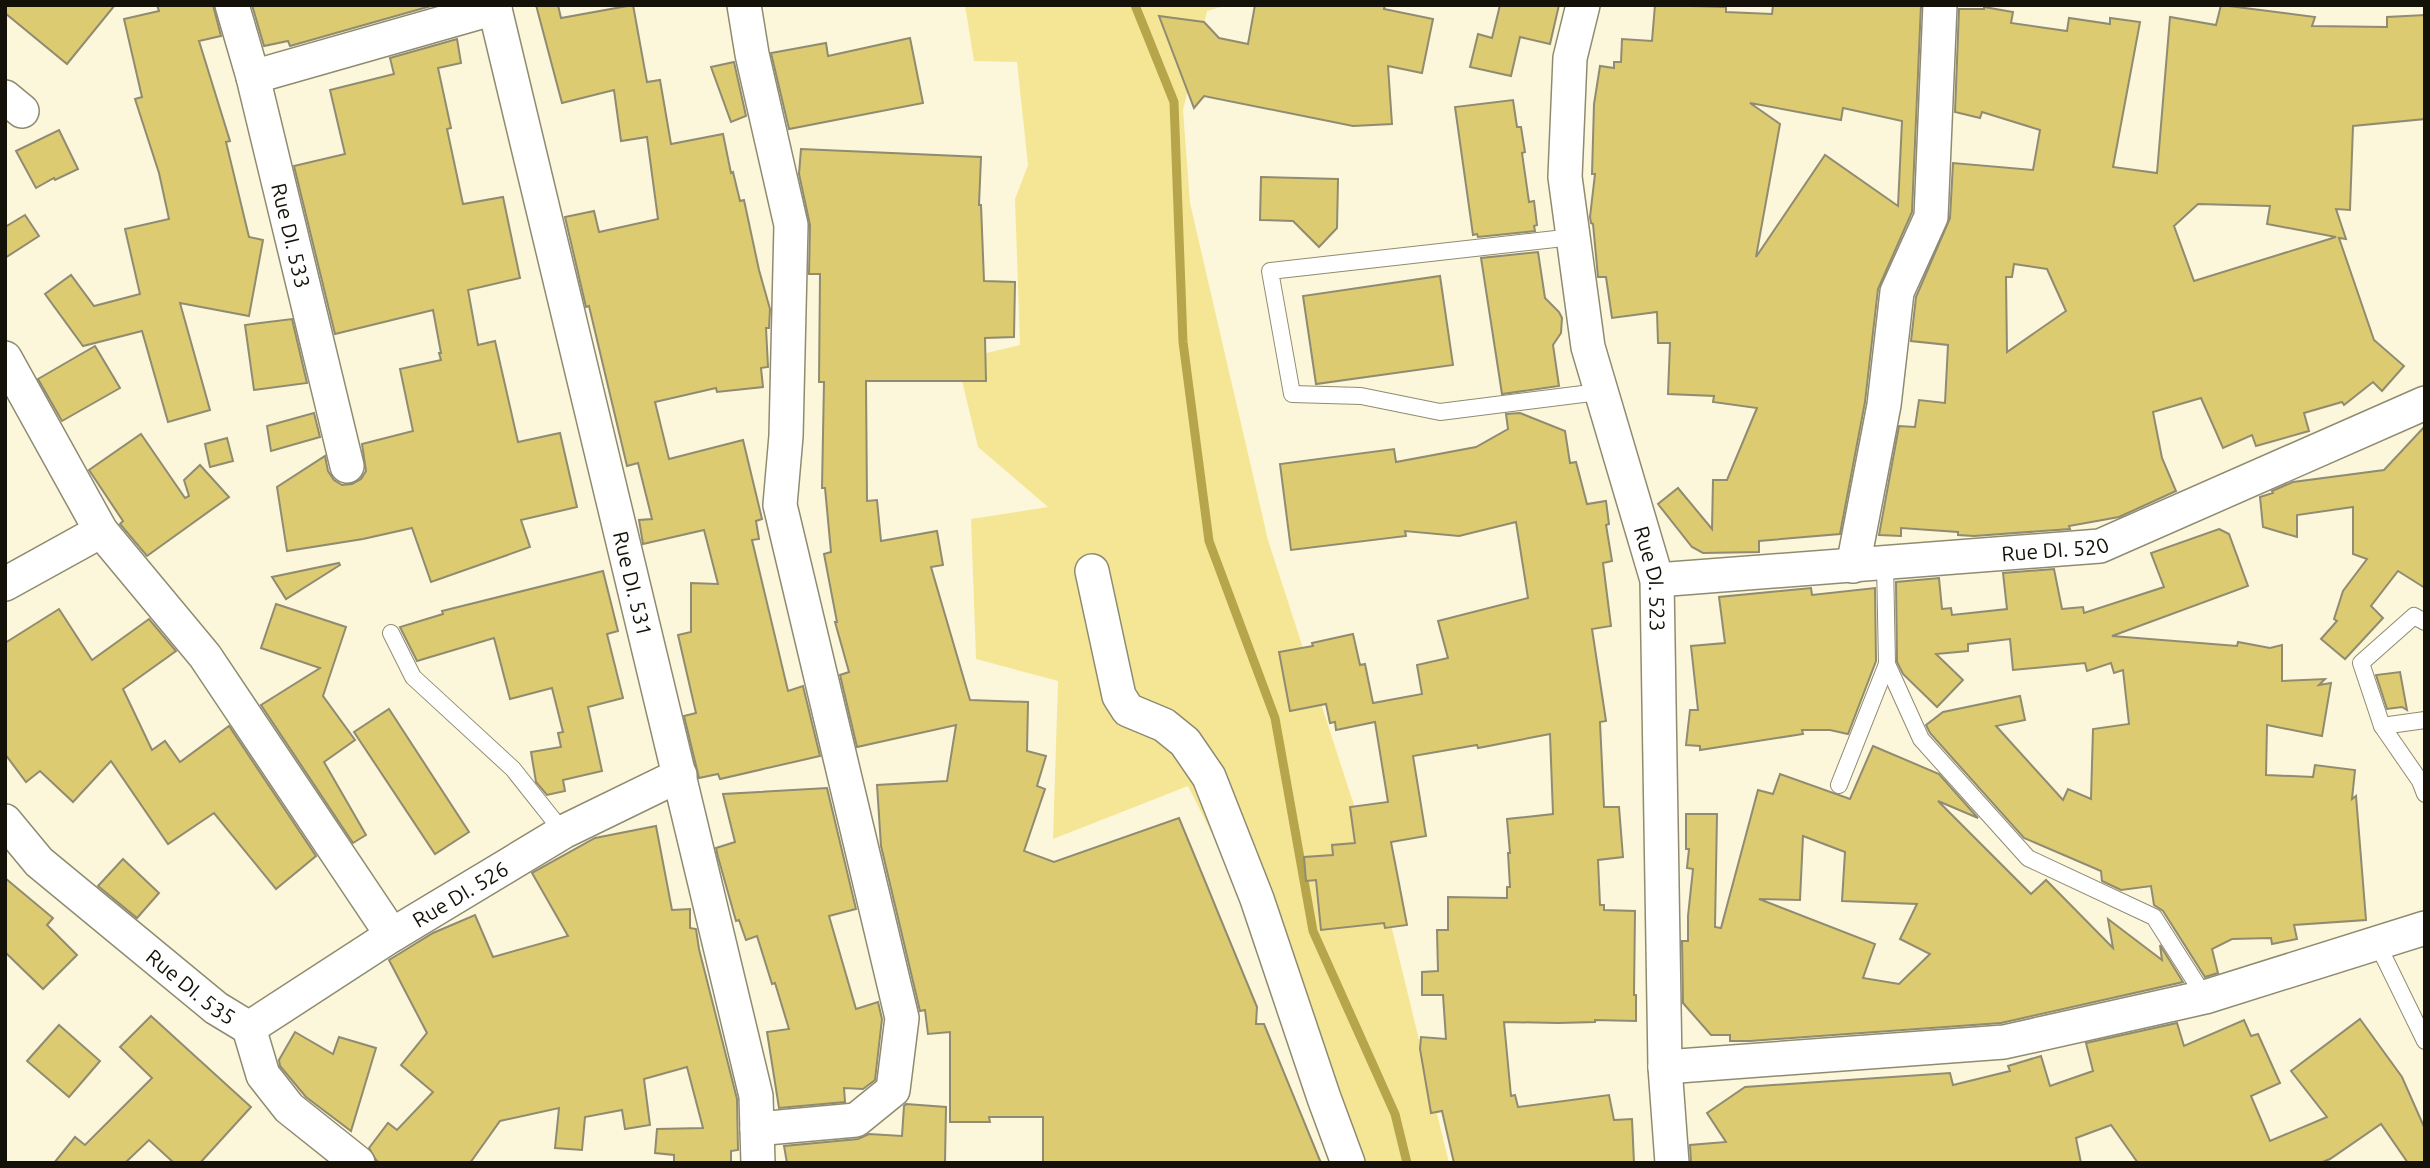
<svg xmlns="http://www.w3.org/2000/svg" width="2430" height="1168" font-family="Ubuntu,sans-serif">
  <rect width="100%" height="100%" fill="#fcf7da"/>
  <!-- green -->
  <polygon fill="#f5e696" points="965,5 1228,5 1207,11 1183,110 1190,203 1268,540 1386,904 1449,1163 1351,1163 1278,964 1188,786 1053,839 1058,681 976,659 971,519 1048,507 978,447 957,360 1020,345 1015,199 1028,165 1017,62 974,61"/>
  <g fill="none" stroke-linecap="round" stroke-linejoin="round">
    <!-- stream -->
    <polyline stroke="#b6a54a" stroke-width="9" points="1135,5 1174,102 1183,342 1209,541 1275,718 1313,931 1395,1114 1407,1163"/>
  </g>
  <!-- building -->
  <g fill="#dccb71" stroke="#908b71" stroke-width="2" fill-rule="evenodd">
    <polygon points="5,5 115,5 67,64 5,13"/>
    <polygon points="157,5 213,5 221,36 199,41 230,141 226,142 249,237 263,240 249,316 180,303 210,410 168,422 142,331 83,346 45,294 71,275 94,306 140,294 125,229 169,219 159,173 135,99 142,97 124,19 159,11"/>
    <polygon points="252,5 431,5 431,6 290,46 288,41 264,46"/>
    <polygon points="536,5 558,5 561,18 633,5 647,82 660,80 671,144 723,134 731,173 733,172 740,201 744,200 759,270 770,309 769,328 766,328 768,367 761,368 763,387 717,392 716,388 655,402 669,459 743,440 762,519 756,521 759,539 752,540 788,691 803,686 820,756 720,779 718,774 699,778 684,716 696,713 678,635 691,632 691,583 718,584 704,530 643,544 639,520 652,519 638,463 627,466 589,306 586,307 565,217 594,211 599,232 658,219 647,137 621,141 614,90 562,103"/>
    <polygon points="1255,5 1385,5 1384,9 1433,19 1422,73 1388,66 1392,124 1353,126 1204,96 1194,108 1159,16 1204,22 1219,38 1248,44"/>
    <polygon points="1500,5 1559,5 1550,44 1520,37 1511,76 1470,67 1478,34 1492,38"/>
    <path d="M1655,5L1726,7V12L1772,14L1773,5H1921L1912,212L1878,289L1865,402L1840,534L1759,541V552L1703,553L1692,547L1658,504L1678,488L1712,529L1713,480H1727L1757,408L1713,402L1714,396L1668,394L1670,343H1658L1657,312L1612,318L1606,277H1598L1593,224L1591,223L1590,217L1595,174H1592L1594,104L1600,66L1614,68V62H1621L1622,39L1652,41ZM1750,103L1841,120L1843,108L1902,121L1898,206L1825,155L1756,257L1780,124Z"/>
    <path d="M2221,5L2315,17L2312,26L2387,27V17L2425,15V119L2353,126L2350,210L2336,209L2346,239L2339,238L2374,340L2404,366L2382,391L2373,382L2344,405L2342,402L2304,413L2309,431L2256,446L2252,435L2223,448L2201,398L2153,412L2162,458L2176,491L2119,517L2069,526L2070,529L1974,536L1958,535V532L1901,528V536L1879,535L1899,426L1915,427L1919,400L1945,403L1948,345L1911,341L1916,297L1950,218L1953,163L2033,170L2040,130L1982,112L1980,118L1955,112L1959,9H1984V7L2013,12L2011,23L2067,31L2069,18L2110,24V18L2140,22L2113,167L2157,173L2170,17L2216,25ZM2198,204L2270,206L2267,224L2336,237L2194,281L2174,226ZM2014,264L2047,269L2066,311L2007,352L2006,277H2012Z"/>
    <polygon points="910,38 923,103 789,129 771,53 826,43 828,56"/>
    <polygon points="457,39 461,63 438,68 451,128 447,129 463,204 503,197 520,278 468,290 478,345 495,341 518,442 560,433 577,507 521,520 530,547 431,582 412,528 363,539 287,551 277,487 325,456 328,471 334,480 342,485 352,484 361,479 366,471 362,444 413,431 400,369 441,360 439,353 441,353 433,310 335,334 294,166 345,154 330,90 394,74 390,58"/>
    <polygon points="734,62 746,116 731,122 711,67"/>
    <polygon points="1513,100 1517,127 1521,127 1525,152 1522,153 1529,202 1534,201 1537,225 1534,226 1535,231 1478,237 1477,234 1473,235 1455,107"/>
    <polygon points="59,130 78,169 55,180 54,178 36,188 16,151"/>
    <polygon points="801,149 981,157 979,205 981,205 984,281 1015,282 1014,337 985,338 986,381 866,381 867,501 877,500 881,541 937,531 943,565 931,567 970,700 1028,702 1027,751 1046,756 1037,786 1045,789 1024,851 1054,862 1179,818 1257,1007 1256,1024 1264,1024 1321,1163 1043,1163 1043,1117 989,1117 990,1122 950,1122 950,1032 928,1034 925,1010 920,1011 881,846 877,785 947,781 956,725 857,747 840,675 849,672 835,622 837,622 824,554 831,552 825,488 822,488 824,382 819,382 820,274 809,274 810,225 799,174"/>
    <polygon points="1261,177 1338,179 1337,228 1319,247 1293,221 1260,220"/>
    <polygon points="25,215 39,236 5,258 5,227"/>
    <polygon points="1538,252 1545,298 1559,312 1562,318 1561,333 1553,345 1559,386 1502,394 1481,258"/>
    <polygon points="1440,276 1453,365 1316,384 1303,296"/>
    <polygon points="292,319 307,383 254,390 245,325"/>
    <polygon points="95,346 120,388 62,421 38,379"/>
    <polygon points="314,413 320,437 271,451 267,426"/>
    <polygon points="1520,413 1565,431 1570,463 1576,462 1587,504 1606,501 1609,524 1606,525 1612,561 1603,563 1611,626 1592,629 1606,721 1600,722 1604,807 1619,807 1623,857 1598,860 1600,905 1604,905 1604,910 1635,911 1634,995 1636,995 1636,1021 1595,1020 1595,1022 1558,1023 1504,1022 1511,1096 1515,1095 1518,1107 1609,1095 1614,1120 1632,1119 1634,1163 1454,1163 1442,1111 1431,1113 1420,1049 1421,1037 1446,1039 1443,995 1422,995 1422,972 1438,971 1437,930 1448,930 1448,897 1507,898 1507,887 1510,887 1508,853 1510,853 1507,819 1553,814 1550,734 1478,748 1477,745 1413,756 1426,836 1391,842 1407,925 1385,928 1384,923 1321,930 1316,880 1306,881 1304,857 1333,855 1332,845 1355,843 1350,807 1388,802 1375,722 1336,730 1335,722 1330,723 1326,704 1290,711 1279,652 1313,646 1312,643 1353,634 1360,665 1365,664 1373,703 1422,694 1417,665 1448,658 1438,621 1528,598 1516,522 1459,536 1405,531 1406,536 1291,550 1280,464 1394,449 1396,462 1476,447 1508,429 1506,414"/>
    <polygon points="2425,426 2425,588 2398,571 2371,606 2383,618 2345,659 2321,639 2337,621 2334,619 2343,591 2367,559 2353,554 2353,507 2297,515 2297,537 2263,527 2260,497 2273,493 2272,491 2293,482 2384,470"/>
    <polygon points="141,434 185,498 189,496 184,480 200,465 229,497 147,556 120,524 123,521 89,470"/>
    <polygon points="227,438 233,461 210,467 205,444"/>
    <polygon points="2219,529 2229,534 2248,586 2112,636 2237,646 2238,642 2270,648 2282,645 2282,681 2325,679 2319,685 2331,683 2322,736 2267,725 2266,775 2313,777 2315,765 2355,770 2352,799 2356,796 2366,920 2294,925 2297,939 2272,944 2271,938 2232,939 2212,949 2218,973 2205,977 2163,911 2154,905 2151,886 2121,890 2102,881 2101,871 2024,838 1930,733 1926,725 1943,712 2020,696 2025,720 1996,726 2063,800 2068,789 2091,799 2093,729 2129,724 2123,670 2114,673 2111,663 2087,671 2085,663 2013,670 2010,639 1968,644 1968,651 1936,654 1963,680 1937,707 1903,674 1897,662 1896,582 1939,578 1942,609 1951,608 1952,615 2007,609 2003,573 2054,569 2062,609 2083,607 2084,613 2164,587 2151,553"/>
    <polygon points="339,563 340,565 286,599 272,577"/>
    <polygon points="603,571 618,631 607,634 623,698 588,707 602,771 563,780 565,791 547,795 536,782 531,752 561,747 558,733 563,732 552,688 510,699 494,638 417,661 400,627 443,614 442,611"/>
    <polygon points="1811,588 1812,595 1875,588 1876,661 1848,734 1830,730 1802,730 1803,734 1700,750 1700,746 1686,745 1690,710 1698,710 1691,646 1725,643 1719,597"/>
    <polygon points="276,604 346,627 323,696 355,740 324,762 366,835 353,843 261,705 320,668 261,648"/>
    <polygon points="59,609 92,660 149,619 176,651 123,689 152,750 165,741 180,762 229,726 316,856 276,889 214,813 168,844 111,761 73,802 40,771 26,782 5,754 5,643"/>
    <polygon points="2400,672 2407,710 2402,707 2387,709 2376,675"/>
    <polygon points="389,709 469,832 435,854 354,732"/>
    <path d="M1873,746L1939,774L1978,818L1938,801L2031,894L2046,880L2113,948L2108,919L2162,960L2160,945L2183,982L2001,1023L1750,1041H1730V1035H1711L1683,1003L1682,941H1688V916L1693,869L1687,868L1689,849H1686V814H1717L1715,927L1721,928L1758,790L1773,794L1780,774L1850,799ZM1803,836L1845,852L1842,901L1917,904L1900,939L1930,954L1899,984L1863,978L1875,944L1759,899L1800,900Z"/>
    <polygon points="827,788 856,909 829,916 856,1009 878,1002 882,1019 875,1080 863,1089 844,1088 845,1102 779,1108 767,1032 789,1029 775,983 772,984 757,936 746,940 739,920 736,921 718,857 716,848 735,842 723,794"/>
    <polygon points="656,826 672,910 690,909 690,928 696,929 699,949 737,1099 738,1150 731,1151 731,1162 674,1163 674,1155 655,1153 657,1129 703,1128 687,1067 644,1079 650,1125 625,1129 622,1110 585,1117 582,1150 555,1148 559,1108 500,1121 470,1163 380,1163 376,1160 369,1148 388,1123 397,1130 433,1092 401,1065 427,1033 389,960 433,933 475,915 493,957 568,936 532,873 595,838"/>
    <polygon points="123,859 159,893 137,918 98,886"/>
    <polygon points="5,878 53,918 47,925 77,955 43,989 5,952"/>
    <polygon points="151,1016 251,1107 200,1163 174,1163 149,1140 125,1163 54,1163 75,1137 85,1145 152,1078 120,1047"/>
    <polygon points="2360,1019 2402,1077 2425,1129 2425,1163 2408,1163 2381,1124 2330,1159 2320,1163 2138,1163 2111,1125 2076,1138 2081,1163 1691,1163 1690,1145 1726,1142 1707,1113 1745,1087 1950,1073 1953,1085 2010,1071 2008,1066 2041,1056 2050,1086 2093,1071 2086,1043 2177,1023 2184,1046 2244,1020 2251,1036 2258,1034 2280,1083 2251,1096 2270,1141 2327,1117 2291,1071"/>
    <polygon points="59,1025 100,1061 69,1097 27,1061"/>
    <polygon points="295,1032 333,1054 339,1037 376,1048 351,1131 306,1097 280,1066 279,1060"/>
    <polygon points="906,1104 946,1107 945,1163 787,1163 784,1146 858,1139 869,1134 902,1136 904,1106"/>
  </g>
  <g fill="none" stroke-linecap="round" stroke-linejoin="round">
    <defs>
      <g id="lane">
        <polyline points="1573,237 1270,271 1292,394 1361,396 1440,412 1599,392"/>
        <polyline points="1885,563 1887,664 1921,739 2028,858 2154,917 2205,997"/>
        <polyline points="2425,622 2414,616 2361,663 2382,726 2420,781 2425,794"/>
        <polyline points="391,633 413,677 513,769 563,832"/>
        <polyline points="2382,726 2425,720"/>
        <polyline points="1839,785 1887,664"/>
        <polyline points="2377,943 2425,1041"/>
      </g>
      <g id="street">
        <path id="s1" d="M232,5L253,77L347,466"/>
        <path id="s2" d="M494,5L756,1096L758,1163"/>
        <polyline points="744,5 752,54 791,225 786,436 780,505 902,1018 893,1090 856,1120 757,1129"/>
        <path id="s3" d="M1583,5L1570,58L1565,177L1588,347L1657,580L1665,1067L1672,1163"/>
        <polyline points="253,77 495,8"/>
        <polyline points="5,97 22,111"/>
        <polyline points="5,358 101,531 205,656 392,935"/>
        <polyline points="1853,566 1884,405 1897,292 1931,217 1940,5"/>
        <polyline points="1092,571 1119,696 1128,710 1164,725 1185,742 1209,777 1257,899 1324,1098 1348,1163"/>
        <path id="s4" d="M1657,580L2100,546L2425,403"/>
        <polyline points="5,584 101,531"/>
        <path id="s5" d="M5,821L39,862L216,1008L249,1028L263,1075L289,1108L358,1163"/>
        <path id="s6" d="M249,1028L392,935L563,832L680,775"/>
        <polyline points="1665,1067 2004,1042 2205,997 2425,928"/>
      </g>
    </defs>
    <!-- lane casing -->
    <use href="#lane" stroke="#8f8b71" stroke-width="18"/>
    <!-- street casing -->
    <use href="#street" stroke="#8f8b71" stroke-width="36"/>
    <!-- lane -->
    <use href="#lane" stroke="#fff" stroke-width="16"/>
    <!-- street -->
    <use href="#street" stroke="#fff" stroke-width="33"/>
  </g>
  <g text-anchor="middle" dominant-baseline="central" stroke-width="6" stroke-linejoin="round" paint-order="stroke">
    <!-- street labels -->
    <g font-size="21" fill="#141208" stroke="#fcf7da">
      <text stroke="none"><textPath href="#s1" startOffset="238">Rue DI. 533</textPath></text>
      <text stroke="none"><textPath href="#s4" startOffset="399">Rue DI. 520</textPath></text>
      <text stroke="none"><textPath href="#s3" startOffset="586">Rue DI. 523</textPath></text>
      <text stroke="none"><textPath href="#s2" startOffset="595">Rue DI. 531</textPath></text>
      <text stroke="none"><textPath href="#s6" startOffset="250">Rue DI. 526</textPath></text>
      <text stroke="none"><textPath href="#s5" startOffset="250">Rue DI. 535</textPath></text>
    </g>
  </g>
  <!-- border -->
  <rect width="2430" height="1168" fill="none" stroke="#141208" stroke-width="14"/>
</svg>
